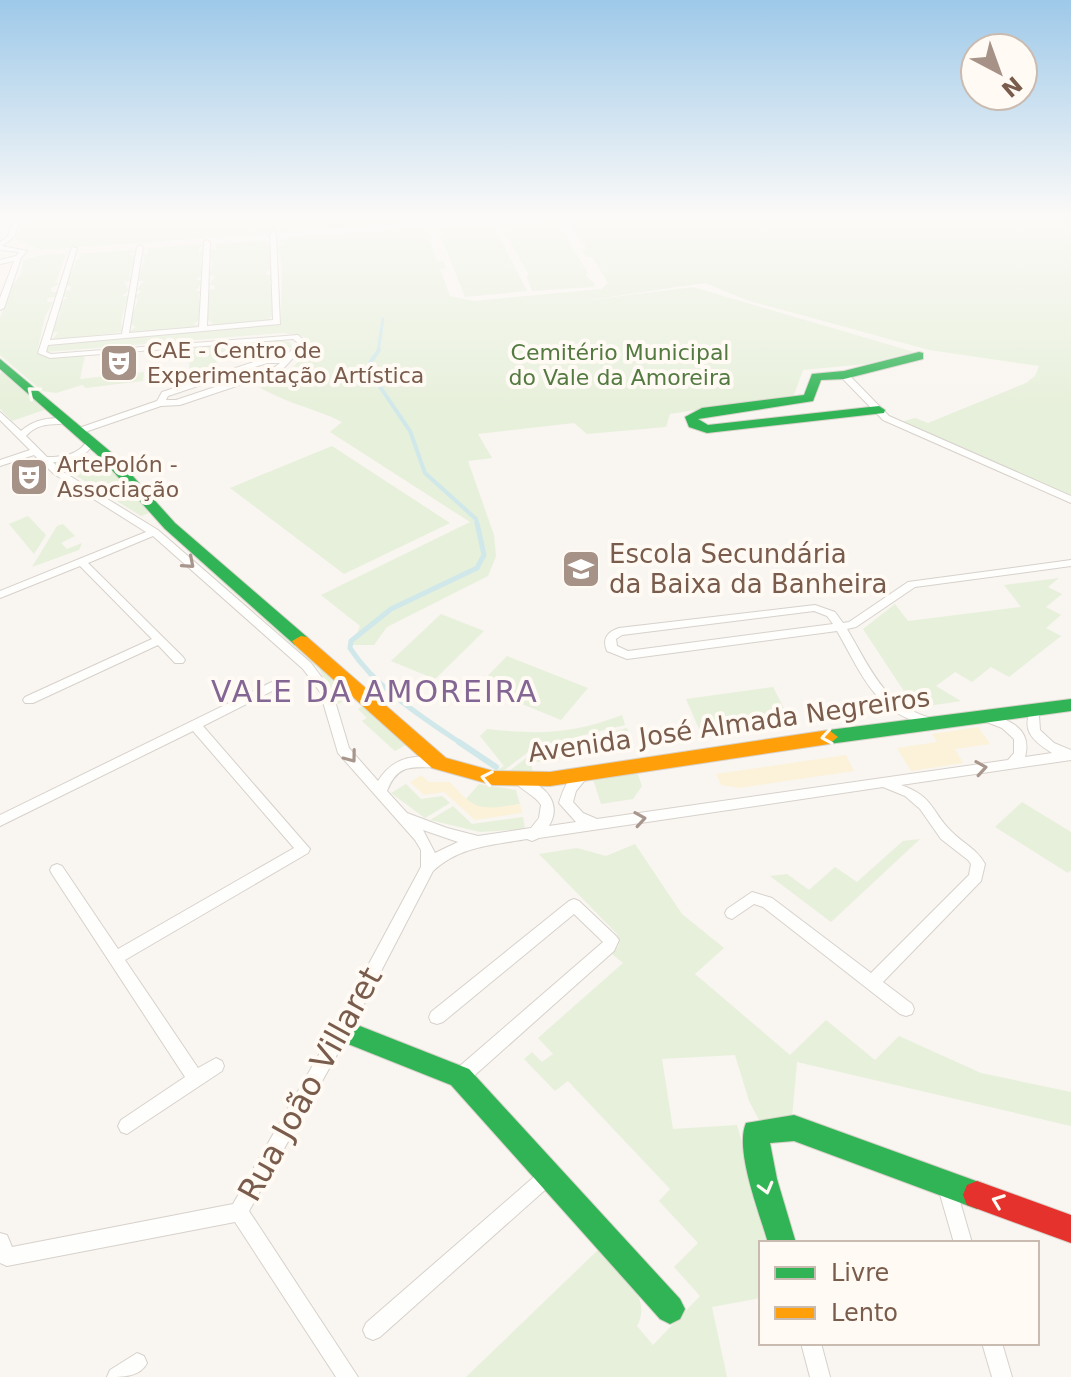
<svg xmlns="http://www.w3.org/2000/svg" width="1071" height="1377" font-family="'DejaVu Sans',sans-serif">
  <rect width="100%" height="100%" fill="#f9f5f0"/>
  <!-- green -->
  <g fill="#e7f0db">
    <polygon points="24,215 514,215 41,250 15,239 22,229 20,226"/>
    <path d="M565,215H1071V495L901,422L915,418L928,423L1026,383L1035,376L1039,366L929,350L746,300L705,283L582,301L693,287L914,352L866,364L803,370L794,395L670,414L666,427L587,434L574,423L478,434L492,458L468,461L494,535L496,556L488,576L387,627L374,645H352L360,626L321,595L470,522L330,432L342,422C312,407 284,403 256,385L285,375L312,348L310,341L302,336L281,333L46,352L47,347L55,344L281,322L282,267L278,246L284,244L278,240L283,238L429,228L426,231L437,261H443L446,268L440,269L450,296L474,301L601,289L608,283L592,257H586L582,250L587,249L568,220H562Z"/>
    <polygon points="554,220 589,274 586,275 595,284 594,287 532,291 526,276 529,275 500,224"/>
    <polygon points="493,224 527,291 465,297 438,229"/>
    <polygon points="269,240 265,243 270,246 272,271 267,271 266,275 272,275 273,281 268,283 273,285 271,307 275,313 269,318 275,321 207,326 213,323 206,319 208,290 215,289 214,285 209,285 215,276 209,275 212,266 210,250 216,249 216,245 210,245"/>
    <polygon points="199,244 204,246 199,247 199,251 204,251 201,257 202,276 196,279 203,281 196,291 203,291 199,294 200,319 193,325 201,324 199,328 127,333 136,327 129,323 138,300 135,296 142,291 136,290 144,281 138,281 145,258 142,255 148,254 149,250 144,249"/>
    <polygon points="136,250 130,255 136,256 129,277 132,277 131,281 124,282 129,290 122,296 128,296 121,321 122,332 52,340 58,332 52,332 60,314 60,303 68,297 62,297 64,291 70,290 71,286 65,286 76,262 73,261 80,259 81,255 76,254"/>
    <polygon points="66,254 56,282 59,284 51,288 51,292 57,292 55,297 48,298 47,302 53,302 45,316 37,353 52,358 85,355 80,379 144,372 143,381 86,388 82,385 56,393 42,391 0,355 0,318 13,285 21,274 23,261 40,255"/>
    <polygon points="278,340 290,342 292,347 281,352 270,349 217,354 216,372 193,375 193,370 189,371 190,351 194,348"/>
    <polygon points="3,372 47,409 12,421 0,409 0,373"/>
    <polygon points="332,446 450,523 344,574 230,488"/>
    <polygon points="106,461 149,513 141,516 72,473"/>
    <polygon points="28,516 46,535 34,554 9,524"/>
    <polygon points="63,524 75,536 61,543 67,549 82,543 79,550 32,567 57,526"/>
    <polygon points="182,546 354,695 338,704 319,669"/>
    <polygon points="1059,578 1048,587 1062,594 1046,607 1061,615 1046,628 1061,636 1009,677 991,667 972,682 955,672 936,686 961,701 915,708 863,629 895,604 908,621 1021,607 1004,585"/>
    <polygon points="441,614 484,631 435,679 391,661"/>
    <polygon points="507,656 588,688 561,720 478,686"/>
    <polygon points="773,687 789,718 700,731 686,699"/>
    <polygon points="364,705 408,744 395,751 362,721 367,718 358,709"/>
    <path d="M622,715L625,725L535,747L499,774L493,773L504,766L480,736L487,729C539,735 573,734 622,715Z"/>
    <polygon points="627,728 634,748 531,763 533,773 505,774 537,750"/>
    <polygon points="637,772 642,786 633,799 601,804 593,779"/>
    <polygon points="406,784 421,799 442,796 450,803 425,818 391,793"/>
    <path d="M479,784L516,790L520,804C500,807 481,815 466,799Z"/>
    <polygon points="1022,802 1071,832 1071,870 1068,873 995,827"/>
    <polygon points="453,806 472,824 523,817 525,829 480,832 430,820"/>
    <polygon points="920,839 831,922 770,876 787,874 809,890 835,867 857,882 903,841"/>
    <path d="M635,844L682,914L724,948L695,974L790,1055L826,1020L875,1060L899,1036L981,1073L1071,1092V1126L797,1062L792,1118L759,1120L749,1101L735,1055L662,1059L673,1129L737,1125L770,1243H761V1298L712,1307L727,1377H466L599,1249C617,1270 654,1296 637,1326L653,1345L700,1296L674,1267L698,1243L659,1201L670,1189L568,1081L555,1091L524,1059L532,1052L542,1062L553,1054L538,1038L623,963L612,954L619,945L617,934L539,854L577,848L606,856Z"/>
  </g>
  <!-- sand -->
  <g fill="#fbf2d9">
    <polygon points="978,727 990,744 955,749 963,763 911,771 897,748 937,742 932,734"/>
    <polygon points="846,755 854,771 739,788 721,785 716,774"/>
    <path d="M421,775L429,782H450C475,811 481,810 520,804L522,813L475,820L444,792L424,795L410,782Z"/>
  </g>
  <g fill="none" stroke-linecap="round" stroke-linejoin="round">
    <!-- stream-far3 -->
    <polyline stroke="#d0e8ea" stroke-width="3" points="378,352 383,319"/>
    <!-- stream-far2 -->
    <polyline stroke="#d0e8ea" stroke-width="4" points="379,350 370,363 370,372 410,431 425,473 476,519 477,525"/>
    <!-- stream-far1 -->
    <path stroke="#d0e8ea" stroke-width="5" d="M462,744C422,717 377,689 350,648L351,641L391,609L477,568L484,555L477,523"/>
    <!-- stream -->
    <polyline stroke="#d0e8ea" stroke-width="6" points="459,742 496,767"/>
    <defs>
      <g id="street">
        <polygon points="16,215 22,215 14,237 2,246 27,251 21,258 4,308 0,310 0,298 14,261 0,264 0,260 16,256 19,252 0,250 0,242 8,236"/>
        <path d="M273,232L276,234L280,324L48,345L46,352L51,354L298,335L307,343L281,371L180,405L161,406L82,433H76V429L157,401L162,392L263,359L284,358L298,343L293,339L50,358L38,353L72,247L77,248L50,340L122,334L137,247L140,245L143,247L129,333L199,327L204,242L207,240L210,242L207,326L273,320L270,234ZM267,363H280L275,367L176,400H166L168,396Z"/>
        <polygon points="841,373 847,373 889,416 1071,496 1071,503 883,420 841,377"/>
        <path d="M0,412L21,431C35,418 52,417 70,419L71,421C54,428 42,419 26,436L47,457C64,457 78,455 88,440H94L95,442C85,458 71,462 53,462L60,470L158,530L311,663L332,691L349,748L378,781C394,756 416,753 444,760L445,763L444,766C418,771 400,758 387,791L407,813L447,828L478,836L531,828L539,818L541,805C535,795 522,791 515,782L517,779L522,777C544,785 563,802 549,826L576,822L559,803C563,790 570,769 587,772L589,775L576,791L573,802L583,813L597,819L1008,760L1014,753V739L1002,728L979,719L977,716L983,712C1007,719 1033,727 1025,757L1052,753C1031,740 1020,729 1033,705L1037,704L1043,708L1039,716L1040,730L1054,743L1071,750V760L901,785C935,797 931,812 952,832C964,844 977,849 985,864L981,881L883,982L912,1004L914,1009L912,1014L906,1016L900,1014L763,907L754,904L732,919L727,917L725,913L727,909L752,892L772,898L871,973L969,875L971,864L968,860L941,839L920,809L905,796L883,787L539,838L532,841L527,839C493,845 460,846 433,871L348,1035L249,1211L358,1377H336L235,1222L7,1266L0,1263V1233L7,1235L12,1247L233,1204L336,1025L421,867V850L415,840L338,753L320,692L303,669L153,536L88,563L183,657L185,660L183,663H175L158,645L33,703H25L23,700L25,697L152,639L80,566L0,598V591L146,532L54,474L34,455L0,466V460L30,450L0,420ZM423,830L458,842L435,853Z"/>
        <path d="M1071,560V566L915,587L856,627L847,629C871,669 883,705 931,718L933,721L927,725C874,712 862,674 837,631L627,659L607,651C602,639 607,632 619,628L815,605L835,612L843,623L849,622L908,582ZM814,611L827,616L833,624L628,651L617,646L616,639L622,635Z"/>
        <polygon points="280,678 286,682 284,685 203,726 310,849 308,853 125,960 198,1068 216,1058 222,1061 224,1066 222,1071 127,1134 121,1132 118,1126 121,1120 185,1077 52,874 50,870 52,866 57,864 62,866 118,949 294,848 193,731 0,826 0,815"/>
        <polygon points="574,899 579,901 616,936 619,940 614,951 466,1083 460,1085 454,1083 452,1077 454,1071 603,942 574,914 443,1022 437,1024 431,1022 429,1017 431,1012 569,901"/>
        <polygon points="549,1166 555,1169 558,1175 555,1181 380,1337 373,1340 366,1337 363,1330 366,1323 543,1169"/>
        <polygon points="946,1175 952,1178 955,1184 972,1243 954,1243 937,1184 940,1178"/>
        <polygon points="801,1343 821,1343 830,1377 810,1377"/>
        <polygon points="982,1343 1002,1343 1012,1377 992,1377"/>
        <path d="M137,1353L144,1356L147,1363C140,1377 123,1377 107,1377L110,1370Z"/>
      </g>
      <g id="fast">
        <polygon points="919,352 923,353 923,359 844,379 821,380 813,401 698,419 708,425 879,406 885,410 884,413 707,433 689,427 685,417 702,408 804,395 812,374 844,371"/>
        <polygon points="0,359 112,453 175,523 307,637 310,641 307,645 295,645 165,529 102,459 0,369"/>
        <polygon points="1071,699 1071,711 829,744 820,737 829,730"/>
        <polygon points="342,1019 469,1069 680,1299 685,1309 680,1319 670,1324 660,1319 451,1085 333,1038 330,1030 333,1022"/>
        <path d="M794,1115L987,1185L991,1195L987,1205L977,1209L794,1141L770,1143L777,1179L796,1243H768C760,1214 734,1150 746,1123Z"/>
      </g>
      <polygon id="slow" points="301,636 307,637 446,758 493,771 550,772 829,730 838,737 829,744 550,786 493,785 432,768 295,645 292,641"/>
      <polygon id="jam" points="977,1181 1071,1215 1071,1243 967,1205 963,1195 967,1185"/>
    </defs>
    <!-- street casing -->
    <use href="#street" stroke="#d7d1cb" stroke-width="2"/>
    <!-- fast casing -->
    <use href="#fast" stroke="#d9d2cb" stroke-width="2"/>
    <!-- slow casing -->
    <use href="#slow" stroke="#d9d2cb" stroke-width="2"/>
    <!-- jam casing -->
    <use href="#jam" stroke="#d9d2cb" stroke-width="2"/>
    <!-- street -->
    <use href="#street" fill="#fefefd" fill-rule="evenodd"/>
    <!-- fast -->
    <use href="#fast" fill="#30b455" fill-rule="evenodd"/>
    <!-- slow -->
    <use href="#slow" fill="#ff9f0a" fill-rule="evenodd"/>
    <!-- jam -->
    <use href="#jam" fill="#e5322d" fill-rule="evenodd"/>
  </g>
  <!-- one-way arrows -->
  <defs><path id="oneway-chevron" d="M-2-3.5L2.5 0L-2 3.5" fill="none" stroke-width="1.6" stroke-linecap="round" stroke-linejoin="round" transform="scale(2)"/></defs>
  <g stroke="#fffaf3">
    <use href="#oneway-chevron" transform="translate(33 392) rotate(-140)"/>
    <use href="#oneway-chevron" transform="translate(827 737) rotate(171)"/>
    <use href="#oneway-chevron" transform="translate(487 778) rotate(-169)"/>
    <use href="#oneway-chevron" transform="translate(766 1188) rotate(75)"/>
    <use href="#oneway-chevron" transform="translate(998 1201) rotate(-159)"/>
  </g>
  <g stroke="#a8958b">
    <use href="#oneway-chevron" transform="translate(189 563) rotate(41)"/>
    <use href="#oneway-chevron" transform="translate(351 757) rotate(53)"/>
    <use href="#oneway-chevron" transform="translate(981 768) rotate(-9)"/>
    <use href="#oneway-chevron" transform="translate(640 819) rotate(-9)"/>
  </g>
  <!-- sky -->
  <linearGradient id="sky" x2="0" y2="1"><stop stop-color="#9ec9e9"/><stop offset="0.53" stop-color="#fcfaf8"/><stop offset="1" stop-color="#fcfaf8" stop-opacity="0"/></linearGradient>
  <rect width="1071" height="408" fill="url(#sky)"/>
  <!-- icons -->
  <defs>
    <symbol id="theatre-square" viewBox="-11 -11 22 22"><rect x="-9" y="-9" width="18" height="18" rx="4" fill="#a69286" stroke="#fffaf3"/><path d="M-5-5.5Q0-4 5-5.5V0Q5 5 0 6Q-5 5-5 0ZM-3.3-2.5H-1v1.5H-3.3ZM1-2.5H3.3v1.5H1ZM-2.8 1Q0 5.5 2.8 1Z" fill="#fff"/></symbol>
    <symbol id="school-square" viewBox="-11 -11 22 22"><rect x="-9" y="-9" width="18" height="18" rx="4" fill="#a69286" stroke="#fffaf3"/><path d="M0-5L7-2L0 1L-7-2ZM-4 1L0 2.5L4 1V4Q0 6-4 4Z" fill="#fff"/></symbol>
  </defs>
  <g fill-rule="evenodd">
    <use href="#theatre-square" x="97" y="341" width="44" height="44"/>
    <use href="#theatre-square" x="7" y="455" width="44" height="44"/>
    <use href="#school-square" x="559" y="547" width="44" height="44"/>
  </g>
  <g text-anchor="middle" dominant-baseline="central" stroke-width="8" stroke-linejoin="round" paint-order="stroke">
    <!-- far-poi labels -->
    <g font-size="22" fill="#7a5c4d" stroke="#fffaf3" text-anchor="start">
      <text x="147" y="350">CAE - Centro de<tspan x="147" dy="25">Experimentação Artística</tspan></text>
      <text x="57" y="464">ArtePolón -<tspan x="57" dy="25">Associação</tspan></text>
    </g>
    <!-- far-park labels -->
    <g font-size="22" fill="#537a41" stroke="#fffaf3">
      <text x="620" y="352">Cemitério Municipal<tspan x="620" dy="25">do Vale da Amoreira</tspan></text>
    </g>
    <!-- poi labels -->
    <g font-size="26" fill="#7a5c4d" stroke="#fffaf3" text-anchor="start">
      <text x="609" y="554">Escola Secundária<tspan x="609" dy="30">da Baixa da Banheira</tspan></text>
    </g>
    <!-- street labels -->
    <g font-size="26" fill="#7a5c4d" stroke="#fffaf3">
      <text transform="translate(729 725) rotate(-8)">Avenida José Almada Negreiros</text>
    </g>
    <!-- quarter labels -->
    <g font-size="30" letter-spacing="2" fill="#846695" stroke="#fffaf3">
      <text x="375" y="691">VALE DA AMOREIRA</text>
    </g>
    <!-- near-street labels -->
    <g font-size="32" fill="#7a5c4d" stroke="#fffaf3">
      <text transform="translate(310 1084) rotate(-61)">Rua João Villaret</text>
    </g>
  </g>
  <!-- legend -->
  <rect x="759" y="1241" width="280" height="104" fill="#fffaf3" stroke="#cabbb1" stroke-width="2"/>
  <rect x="775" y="1267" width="40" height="12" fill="#30b455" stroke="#cabbb1" stroke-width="2"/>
  <text x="831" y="1281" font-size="24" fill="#7a5c4d">Livre</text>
  <rect x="775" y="1307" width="40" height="12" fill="#ff9f0a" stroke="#cabbb1" stroke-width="2"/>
  <text x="831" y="1321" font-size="24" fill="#7a5c4d">Lento</text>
  <!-- north arrow -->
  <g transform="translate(999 72) rotate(139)"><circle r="38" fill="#fffaf3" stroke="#cabbb1" stroke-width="2"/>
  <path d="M0-6L14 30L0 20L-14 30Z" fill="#a69286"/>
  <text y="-12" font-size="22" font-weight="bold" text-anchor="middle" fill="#7a5c4d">N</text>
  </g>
</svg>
